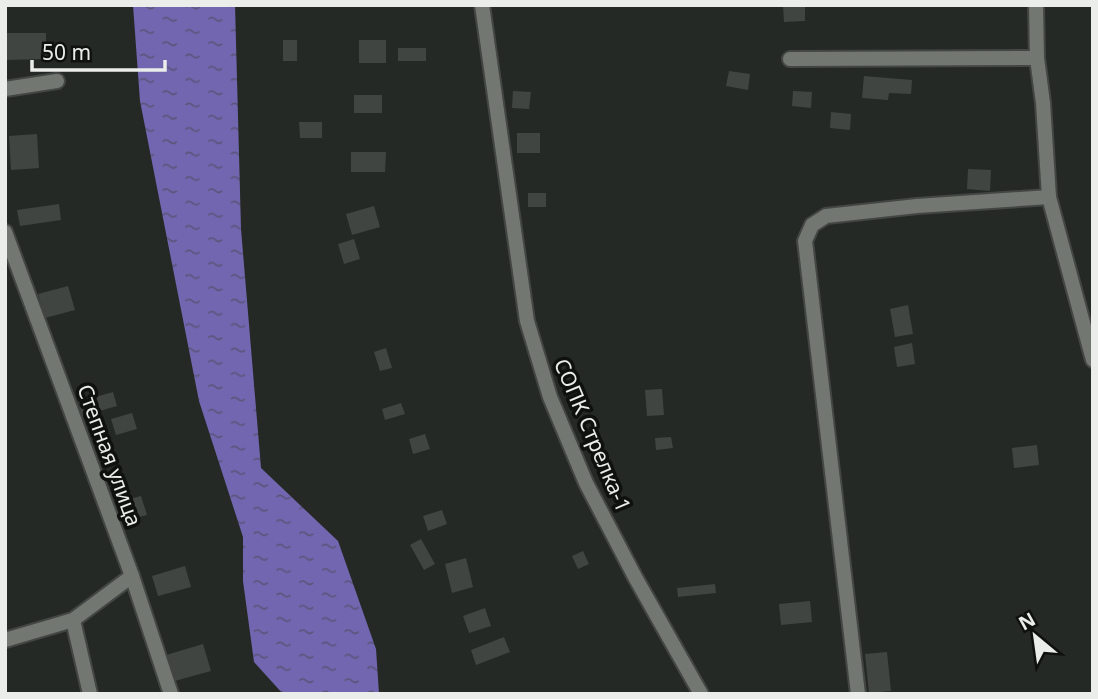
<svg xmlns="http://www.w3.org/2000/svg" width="1098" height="699" font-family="'Noto Sans',sans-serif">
  <defs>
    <pattern id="water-ripples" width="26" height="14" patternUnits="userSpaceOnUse" patternTransform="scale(1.75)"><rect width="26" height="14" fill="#7266b1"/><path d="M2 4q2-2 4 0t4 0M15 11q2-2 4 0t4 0" fill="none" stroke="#5c567c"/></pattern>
  </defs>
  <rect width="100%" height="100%" fill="#252925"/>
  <!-- water -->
  <polygon fill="url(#water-ripples)" points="133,5 235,5 241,229 261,468 338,541 376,649 379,694 283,694 254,662 243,581 243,537 199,401 140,101"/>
  <!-- building -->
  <g fill="#414541">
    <polygon points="783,5 805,5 805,21 784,22"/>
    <polygon points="5,33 46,33 46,59 5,60"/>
    <rect x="283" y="40" width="14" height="21"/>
    <rect x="359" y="40" width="27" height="23"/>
    <rect x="398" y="48" width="28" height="13"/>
    <polygon points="729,71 750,74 748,90 726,86"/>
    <polygon points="864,76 912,80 911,94 889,93 888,100 862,98"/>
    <polygon points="513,91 531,92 529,109 512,108"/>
    <polygon points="793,91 812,92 811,108 792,106"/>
    <rect x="354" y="95" width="28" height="18"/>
    <polygon points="831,112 851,114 850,130 830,128"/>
    <polygon points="299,122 322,122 322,138 300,138"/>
    <rect x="517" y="133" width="23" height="20"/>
    <polygon points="37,134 39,168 11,170 9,136"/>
    <polygon points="351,152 386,152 385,172 351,172"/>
    <polygon points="968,169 991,170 990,191 967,189"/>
    <rect x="528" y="193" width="18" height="14"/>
    <polygon points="59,204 61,220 20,226 17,210"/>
    <polygon points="374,206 380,227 352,235 346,214"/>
    <polygon points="354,239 360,259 344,264 338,244"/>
    <polygon points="68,286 75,310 45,318 38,294"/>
    <polygon points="908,305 913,334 895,337 890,309"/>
    <polygon points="912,343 915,364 897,367 894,347"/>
    <polygon points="386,348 392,368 380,371 374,352"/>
    <polygon points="662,389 664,415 647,416 645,390"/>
    <polygon points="113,392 117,406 82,416 78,402"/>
    <polygon points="401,403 405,414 385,420 382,409"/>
    <polygon points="132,413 137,429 116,435 111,419"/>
    <polygon points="425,434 430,449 413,454 409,439"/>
    <polygon points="671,437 673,448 656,450 655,438"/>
    <polygon points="1037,445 1039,465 1014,468 1012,448"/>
    <polygon points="141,496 147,515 124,521 118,502"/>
    <polygon points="442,510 447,524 428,531 423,516"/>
    <polygon points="421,539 435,564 424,570 410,545"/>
    <polygon points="583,551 589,564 578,569 572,556"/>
    <polygon points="466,558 473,587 452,593 445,564"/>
    <polygon points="185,566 191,587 158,596 152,576"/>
    <polygon points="715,584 716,593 678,597 677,588"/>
    <polygon points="810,601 812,622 781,625 779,604"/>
    <polygon points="485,608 491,626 469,633 463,616"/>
    <polygon points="504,637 510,652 476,665 471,650"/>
    <polygon points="203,644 211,671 171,682 163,656"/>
    <polygon points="887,652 891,691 869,693 865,654"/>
  </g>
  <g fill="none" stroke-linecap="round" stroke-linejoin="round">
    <defs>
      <g id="street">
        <polyline points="482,5 527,321 550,397 586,483 635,577 701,694"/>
        <polyline points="1036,5 1037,58 1043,103 1049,197 1093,360"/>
        <polyline points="790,59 1037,58"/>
        <polyline points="5,89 57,81"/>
        <polyline points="5,232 132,576 171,694"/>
        <polyline points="73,620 90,694"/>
        <polyline points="5,640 73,620 132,576"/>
        <polyline points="858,694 805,241 812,225 826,216 917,206 1049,197"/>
      </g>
    </defs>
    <!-- street casing -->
    <use href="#street" stroke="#434643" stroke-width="18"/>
    <!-- street -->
    <use href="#street" stroke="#727772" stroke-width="14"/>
  </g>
  <g text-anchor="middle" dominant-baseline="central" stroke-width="7" stroke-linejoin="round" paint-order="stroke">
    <!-- street labels -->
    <g font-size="21" fill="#eaedea" stroke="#0f110f">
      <text transform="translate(593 435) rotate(67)">СОПК Стрелка-1</text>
      <text transform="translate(110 455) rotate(70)">Степная улица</text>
    </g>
  </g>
  <!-- border -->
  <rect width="1098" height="699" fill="none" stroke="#eaedea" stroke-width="14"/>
  <!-- north arrow -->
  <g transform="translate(1035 636) rotate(331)" stroke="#0f110f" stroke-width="5" paint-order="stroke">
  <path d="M0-5L12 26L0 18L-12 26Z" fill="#eaedea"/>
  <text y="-10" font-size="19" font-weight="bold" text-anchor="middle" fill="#eaedea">N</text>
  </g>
  <!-- scale -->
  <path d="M32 60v10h133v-10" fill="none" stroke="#eaedea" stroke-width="3.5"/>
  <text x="42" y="60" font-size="21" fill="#eaedea" stroke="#0f110f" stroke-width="5" paint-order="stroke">50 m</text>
</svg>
